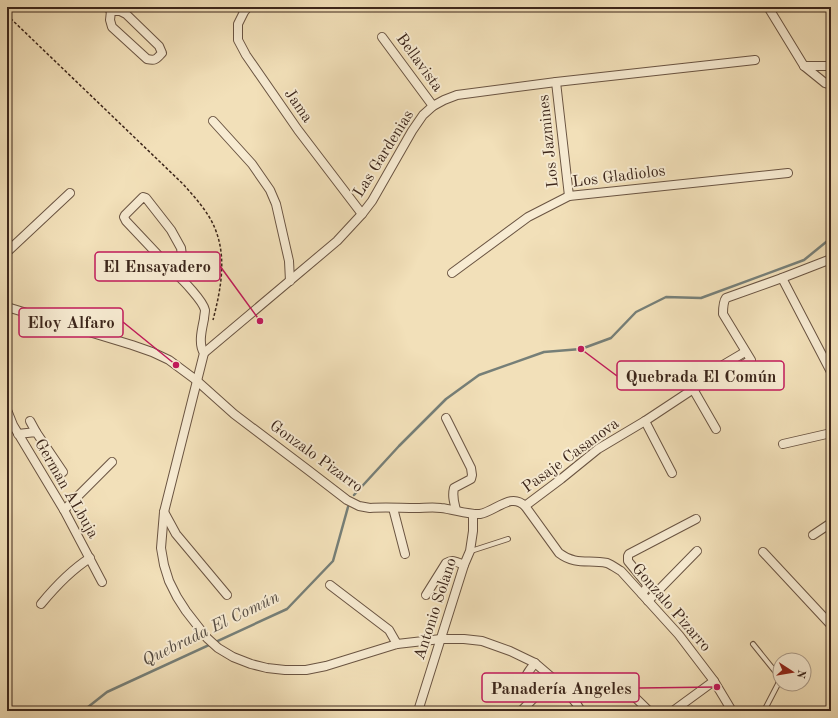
<svg xmlns="http://www.w3.org/2000/svg" width="838" height="718" font-family="'Old Standard TT',serif">
  <rect width="100%" height="100%" fill="#f2e0b9"/>
  <filter id="stains"><feTurbulence type="fractalNoise" baseFrequency=".005" numOctaves="4"/><feColorMatrix values="0 0 0 0 .2 0 0 0 0 .09 0 0 0 0 .02 0 0 0 .5 -.17"/></filter>
  <radialGradient id="worn" r=".72"><stop offset=".6" stop-color="#630" stop-opacity="0"/><stop offset="1" stop-color="#630" stop-opacity=".3"/></radialGradient>
  <g fill="none" stroke-linecap="round" stroke-linejoin="round">
    <!-- stream -->
    <g stroke="#767f78" stroke-width="2.5">
      <polyline points="354,495 399,446 446,399 479,375 544,352 581,349 611,338 636,312 666,297 701,298 804,260 831,238"/>
      <polyline points="83,711 107,692 287,609 333,561 348,507"/>
    </g>
    <defs>
      <g id="service">
        <polyline points="471,551 508,539"/>
        <polyline points="753,644 778,675 778,684 764,711"/>
      </g>
      <g id="minor">
        <path d="M107,7L111,11H120L126,14L159,46L162,53C156,59 156,61 147,59L112,27L110,20L111,11"/>
        <polyline points="248,7 244,12 238,24 238,40 246,55 298,130 362,214"/>
        <polyline points="768,7 804,66 825,83 831,85"/>
        <polyline points="382,37 433,106"/>
        <polyline points="804,66 831,66"/>
        <polyline points="556,82 569,196"/>
        <polyline points="213,121 252,164 270,190 276,204 289,261 290,281"/>
        <polyline points="7,252 70,193"/>
        <polyline points="452,273 528,217 569,196 788,173"/>
        <path d="M176,274L181,270L183,263L181,248L171,230L146,198L143,197L125,215L124,217L126,221L176,274C183,280 203,301 205,310C205,313 204,316 204,319C202,329 198,344 204,353L164,512L161,548L164,565L169,581L177,597L186,611L207,638L218,648L233,657L251,664L267,668L285,670H306L326,666L397,644L441,639H464L482,641L510,651L535,663L563,687L576,703L581,711"/>
        <polyline points="782,278 831,372"/>
        <path d="M7,307L132,345L152,352L169,360L196,380L234,414L308,470L347,500L359,506L370,508C385,507 401,508 416,508C424,508 433,507 441,508C452,509 470,515 480,514C496,511 511,492 525,506L559,553C576,566 589,559 607,563C612,565 616,568 621,571L679,635L714,681L732,711"/>
        <polyline points="204,353 337,241 362,214 372,201 412,131 423,115 433,106 444,100 457,95 556,82 755,60"/>
        <polyline points="717,375 723,365 745,352"/>
        <polyline points="693,389 716,429"/>
        <polyline points="7,410 13,425 64,510 102,582"/>
        <path d="M446,418L471,468L472,475L471,479L454,488C452,496 454,502 456,510"/>
        <polyline points="30,421 36,432"/>
        <polyline points="645,421 672,473"/>
        <polyline points="18,434 36,432 63,472"/>
        <polyline points="783,444 831,433"/>
        <path d="M525,506L561,479L598,449L645,421L704,382L717,375L728,374L751,360L723,314C723,308 723,302 726,298L782,278L831,259"/>
        <polyline points="393,508 405,554"/>
        <polyline points="64,510 112,462"/>
        <polyline points="164,512 176,534 227,595"/>
        <polyline points="813,535 831,523"/>
        <polyline points="763,552 831,625"/>
        <polyline points="330,585 389,630 397,644"/>
        <polyline points="642,594 647,587 646,583 628,561 628,556 629,554 696,519"/>
        <path d="M426,595L446,563C453,559 457,562 464,565"/>
        <polyline points="648,601 697,551"/>
        <path d="M41,604C55,587 71,570 90,558"/>
        <polyline points="615,678 649,711"/>
        <path d="M534,697C518,684 524,677 535,663"/>
        <polyline points="418,711 464,565 470,551 473,531 473,514"/>
        <polyline points="521,711 548,684"/>
        <polyline points="673,711 714,681"/>
      </g>
    </defs>
    <!-- service casing -->
    <use href="#service" stroke="#6a5442" stroke-width="6"/>
    <!-- minor casing -->
    <use href="#minor" stroke="#6a5442" stroke-width="10"/>
    <!-- path -->
    <path stroke="#3c261b" stroke-width="1.5" stroke-dasharray="3 2" stroke-linecap="butt" d="M7,15L183,184C192,194 201,204 208,215C229,248 222,285 213,320"/>
    <!-- service -->
    <use href="#service" stroke="#f7ebd2" stroke-width="4"/>
    <!-- minor -->
    <use href="#minor" stroke="#f7ebd2" stroke-width="8"/>
  </g>
  <g text-anchor="middle" dominant-baseline="central" stroke-width="4" stroke-linejoin="round" paint-order="stroke">
    <!-- street labels -->
    <g font-size="16" fill="#3c261b" stroke="#f7ebd2">
      <text transform="translate(419 63) rotate(54)">Bellavista</text>
      <text transform="translate(298 106) rotate(55)">Jama</text>
      <text transform="translate(549 141) rotate(-96)">Los Jazmines</text>
      <text transform="translate(384 154) rotate(-58)">Las Gardenias</text>
      <text transform="translate(619 177) rotate(-7)">Los Gladiolos</text>
      <text transform="translate(571 456) rotate(-36)">Pasaje Casanova</text>
      <text transform="translate(316 457) rotate(36)">Gonzalo Pizarro</text>
      <text transform="translate(66 489) rotate(60)">German ALbuja</text>
      <text transform="translate(671 608) rotate(49)">Gonzalo Pizarro</text>
      <text transform="translate(436 609) rotate(-72)">Antonio Solano</text>
    </g>
    <!-- water labels -->
    <g font-size="17" font-style="italic" fill="#544b42" stroke="#f7ebd2">
      <text transform="translate(211 629) rotate(-26)">Quebrada El Común</text>
    </g>
  </g>
  <!-- callouts -->
  <path fill="none" stroke="#c2185b" stroke-width="1.5" d="M260 321L220 266M176 365L123 322M581 349L617 376M717 687L639 688"/>
  <g fill="#c2185b" stroke="#f7ebd2" stroke-width="1.5">
    <circle cx="260" cy="321" r="4"/>
    <circle cx="176" cy="365" r="4"/>
    <circle cx="581" cy="349" r="4"/>
    <circle cx="717" cy="687" r="4"/>
  </g>
  <g fill="#f7ebd2" stroke="#c2185b" stroke-width="1.5">
    <rect x="95" y="252" width="125" height="29" rx="4"/>
    <rect x="19" y="308" width="104" height="29" rx="4"/>
    <rect x="617" y="361" width="167" height="29" rx="4"/>
    <rect x="482" y="673" width="157" height="29" rx="4"/>
  </g>
  <g font-size="17" text-anchor="middle" font-weight="bold" fill="#3c261b">
    <text x="157" y="272">El Ensayadero</text>
    <text x="71" y="328">Eloy Alfaro</text>
    <text x="701" y="382">Quebrada El Común</text>
    <text x="561" y="694">Panadería Angeles</text>
  </g>
  <!-- margin -->
  <rect width="838" height="718" fill="none" stroke="#f2e0b9" stroke-width="24"/>
  <rect x="8" y="8" width="822" height="702" fill="none" stroke="#3c261b" stroke-width="2"/>
  <rect x="12" y="12" width="814" height="694" fill="none" stroke="#3c261b"/>
  <!-- north arrow -->
  <g transform="translate(792 672) rotate(102)"><circle r="19" fill="#f7ebd2" stroke="#ac9c89"/>
  <path d="M0-3L7 15L0 10L-7 15Z" fill="#8f2418"/>
  <text y="-6" font-size="11" font-weight="bold" text-anchor="middle" fill="#3c261b">N</text>
  </g>
  <rect width="100%" height="100%" filter="url(#stains)"/>
  <rect width="100%" height="100%" fill="url(#worn)"/>
</svg>
